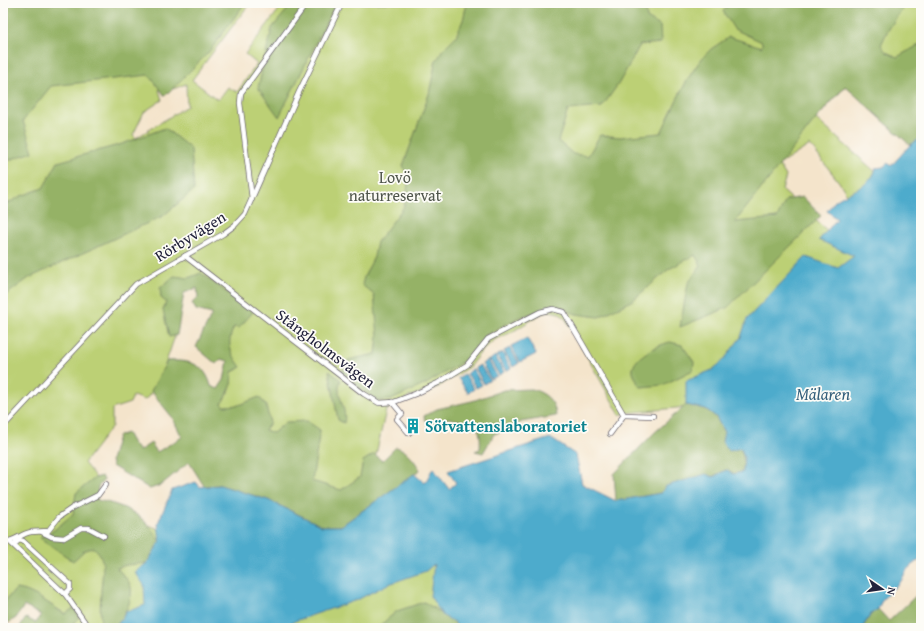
<svg xmlns="http://www.w3.org/2000/svg" width="924" height="631" font-family="'Gentium Book Plus',serif">
  <rect width="100%" height="100%" fill="#fdfcf7"/>
  <filter id="ink" filterUnits="userSpaceOnUse"><feTurbulence type="fractalNoise" baseFrequency=".025" numOctaves="2"/><feDisplacementMap in="SourceGraphic" scale="8" xChannelSelector="R" yChannelSelector="G"/><feConvolveMatrix kernelMatrix="1 2 1 2 8 2 1 2 1" color-interpolation-filters="sRGB"/></filter>
  <filter id="wash" filterUnits="userSpaceOnUse"><feTurbulence type="fractalNoise" baseFrequency=".012" numOctaves="4" result="noise"/><feDisplacementMap in="SourceGraphic" scale="16" xChannelSelector="R" yChannelSelector="G"/><feGaussianBlur stdDeviation="0.9" result="paint"/><feColorMatrix in="noise" values="0 0 0 0 0 0 0 0 0 0 0 0 0 0 0 0 0 1.4 0 .05"/><feComposite in="paint" operator="in"/></filter>
  <g filter="url(#wash)">
    <rect width="100%" height="100%" fill="#f4e4cb"/>
    <!-- green -->
    <path fill="#bcd074" stroke="#6f7958" fill-rule="evenodd" d="M3,3H250L192,80L218,100L228,87L237,92L257,64L245,54L284,3H921V48L878,69L921,134V366L638,628H73L75,620L46,602L26,594L3,603ZM186,84L187,106L136,138L133,135L144,112L162,100L159,90L173,89ZM846,86L909,142L917,154L888,183L816,119ZM810,145L839,182L856,208L830,233L782,190L786,176L779,165ZM200,274L234,364L238,369L232,372L215,403L165,365L175,336L167,307ZM550,311L559,313L565,318L620,415L625,413L687,407L622,511L370,500L373,468L386,410L408,397L438,387L469,367L481,352L494,340L512,332L541,314ZM152,392L206,450L212,496L171,534L92,502L97,479L84,463L112,426V409L130,403L133,396L145,400Z"/>
    <!-- forest -->
    <g fill="#95b266" stroke="#5c6a50">
      <polygon points="3,3 245,3 209,52 165,96 149,75 51,86 23,121 33,152 3,162"/>
      <polygon points="293,3 336,3 279,117 258,88 272,28"/>
      <path d="M467,3H645L647,18L660,26L661,43L640,45L619,83L602,107L568,110L558,141L573,154L588,156L600,135L620,137L661,133C674,106 689,69 711,49C717,45 723,41 729,37L762,47V42L734,29L723,11L731,3H860L868,5L869,3H906L887,32L881,45L886,52L897,57L921,44V139L910,145L845,86L816,119L735,222L777,218L786,200L803,197L821,216L727,308L680,327L688,283L701,265L695,255L669,269L633,300L599,317L576,314L556,306L517,318L486,335L469,358L426,384L391,400L377,401L341,373L348,360L376,354L378,336L374,295L362,285L364,277L374,257L377,242L403,208L407,197L408,178L403,166L429,94L436,60L439,57L442,50L456,36L463,20Z"/>
      <polygon points="165,128 191,149 194,190 163,216 29,278 3,297 3,206 21,196 43,188 58,162 122,144"/>
      <path d="M201,273L253,312L239,328L234,327C226,344 230,352 241,367L232,372L231,387L222,403L224,406L239,405L259,397L266,405L270,423L265,430L273,433L286,422L307,421L320,430L312,481L341,490L360,477L363,461L374,454L382,461L396,447C406,449 416,462 420,470L341,526H322L268,500L220,485L204,486L189,462L161,485L150,489L112,466L111,460L118,436L127,433L132,442L139,451L151,443L157,452L182,437L172,417L151,391L167,361C189,360 205,363 211,386L218,389L224,380L228,361L221,359L216,364L196,347L212,314L196,310L192,303L198,298L197,288L184,293L177,335L169,337L163,310L166,302L161,298L160,288L174,276L188,278Z"/>
      <path d="M670,342L682,345L694,362L693,370L663,385L641,387C637,384 637,381 635,377C624,361 657,345 670,342Z"/>
      <path d="M329,371L341,380C334,393 348,408 344,423L338,420Z"/>
      <path d="M532,389C545,393 555,400 556,416L521,422L513,428L494,434L483,453L475,451L480,449C482,420 473,424 448,418L436,425L432,426L425,420L424,416L437,409L472,401L504,390Z"/>
      <path d="M686,405C697,407 710,408 717,419C720,423 721,428 724,432C740,450 745,446 743,472L732,474L726,470C693,488 654,495 616,501L614,474L654,433Z"/>
      <path d="M102,476L104,480L98,487L97,500C127,506 145,515 160,542L147,563L127,565L117,568C121,573 127,578 130,584C135,596 125,614 118,624L119,628H102L101,626C100,615 100,604 101,593C101,578 108,558 94,548L85,550L73,561L40,538L53,531L73,514L76,493L95,478Z"/>
      <path d="M16,589C33,590 51,606 65,614L74,608L79,617L69,628H19L26,618L36,623L41,615L24,606L16,618L5,625L7,628H3V603Z"/>
      <polygon points="921,591 921,628 862,628 871,614 878,609 889,621"/>
      <polygon points="424,602 455,622 457,628 377,628 397,611"/>
    </g>
    <!-- water -->
    <g fill="#4dabcc" stroke="#386684">
      <path d="M921,138V559C914,564 904,571 902,580L882,600L878,609L871,614L862,628H457L455,622L443,616L430,596L434,564L426,571L386,585L357,600L295,621L283,628H119L118,624L126,612L145,605L144,585L135,572L147,563L160,542L158,523L172,490L196,482L200,487L220,485L268,500L322,526H341L414,474L425,483L433,468L449,489L456,483L448,471L550,438L576,455L582,484L616,501L661,493L666,486L706,474L713,477L726,470L733,474L743,472L744,457L741,448L729,451L722,442L724,432L716,417L706,409L686,405V381L712,370L723,361L741,337L747,319L806,257L838,268L854,256L819,240L837,219L827,211C830,208 832,204 835,201C849,191 872,187 876,168L883,167L888,163L891,166L910,145Z"/>
      <polygon points="527,338 536,354 520,362 511,346"/>
      <polygon points="510,348 519,363 513,367 504,351"/>
      <polygon points="502,352 511,368 506,371 497,356"/>
      <polygon points="495,356 504,372 499,375 490,360"/>
      <polygon points="488,360 497,376 491,379 482,364"/>
      <polygon points="480,365 490,380 484,384 475,368"/>
      <polygon points="473,369 482,385 476,388 467,373"/>
      <polygon points="465,374 474,389 468,393 458,378"/>
    </g>
  </g>
  <g filter="url(#ink)">
    <g fill="none" stroke-linecap="round" stroke-linejoin="round">
      <defs>
        <g id="minor">
          <polyline points="252,199 240,103 241,93 307,3"/>
          <polyline points="185,256 364,394 379,403 394,402 415,394 438,383 467,365 488,339 540,312 553,309 564,312 624,415 610,434"/>
          <polyline points="392,402 402,414 397,419 409,433 411,431"/>
          <polyline points="624,415 653,416"/>
          <polyline points="3,427 136,284 223,234 235,225 245,214 299,92 342,3"/>
          <polyline points="42,532 52,537 64,538 81,528 89,528 104,536"/>
          <path d="M3,542C15,542 20,534 31,532C36,531 42,532 48,531L59,517L72,508L98,495L106,484"/>
          <polyline points="10,542 65,594 89,628"/>
          <polyline points="16,543 19,540 23,541 70,584 70,589 65,594"/>
        </g>
      </defs>
      <!-- minor casing -->
      <use href="#minor" stroke="#6c666d" stroke-width="6"/>
      <!-- minor -->
      <use href="#minor" stroke="#fff" stroke-width="4.5"/>
    </g>
  </g>
  <!-- icons -->
  <defs>
    <symbol id="building-bare" viewBox="-9 -9 18 18"><path d="M-4-6H4V6H1V3H-1V6H-4ZM-2.5-4.3h1.7v1.8h-1.7ZM.8-4.3h1.7v1.8H.8ZM-2.5-1h1.7V.8h-1.7ZM.8-1h1.7V.8H.8Z" fill="#0f9aa8" stroke="#fdfcf7" stroke-width="2.5" paint-order="stroke"/></symbol>
  </defs>
  <g fill-rule="evenodd">
    <use href="#building-bare" x="402" y="415" width="22" height="22"/>
  </g>
  <g text-anchor="middle" dominant-baseline="central" stroke-width="3.5" stroke-linejoin="round" paint-order="stroke">
    <!-- park labels -->
    <g font-size="16" fill="#50564c" stroke="#fdfcf7">
      <text x="395" y="177">Lovö<tspan x="395" dy="18">naturreservat</tspan></text>
    </g>
    <!-- street labels -->
    <g font-size="16" fill="#22223b" stroke="#fdfcf7">
      <text transform="translate(190 236) rotate(-32)">Rörbyvägen</text>
      <text transform="translate(326 348) rotate(37)">Stångholmsvägen</text>
    </g>
    <!-- culture labels -->
    <g font-size="16" font-weight="bold" fill="#0d838f" stroke="#fdfcf7" text-anchor="start">
      <text x="425" y="426">Sötvattenslaboratoriet</text>
    </g>
    <!-- water labels -->
    <g font-size="17" font-style="italic" fill="#35607c" stroke="#fdfcf7">
      <text x="823" y="393">Mälaren</text>
    </g>
  </g>
  <!-- margin -->
  <rect width="924" height="631" fill="none" stroke="#fdfcf7" stroke-width="16"/>
  <!-- north arrow -->
  <g transform="translate(882 589) rotate(103)" stroke="#fdfcf7" stroke-width="3" paint-order="stroke">
  <path d="M0-3L7 15L0 10L-7 15Z" fill="#22223b"/>
  <text y="-6" font-size="11" font-weight="bold" text-anchor="middle" fill="#22223b">N</text>
  </g>
</svg>
